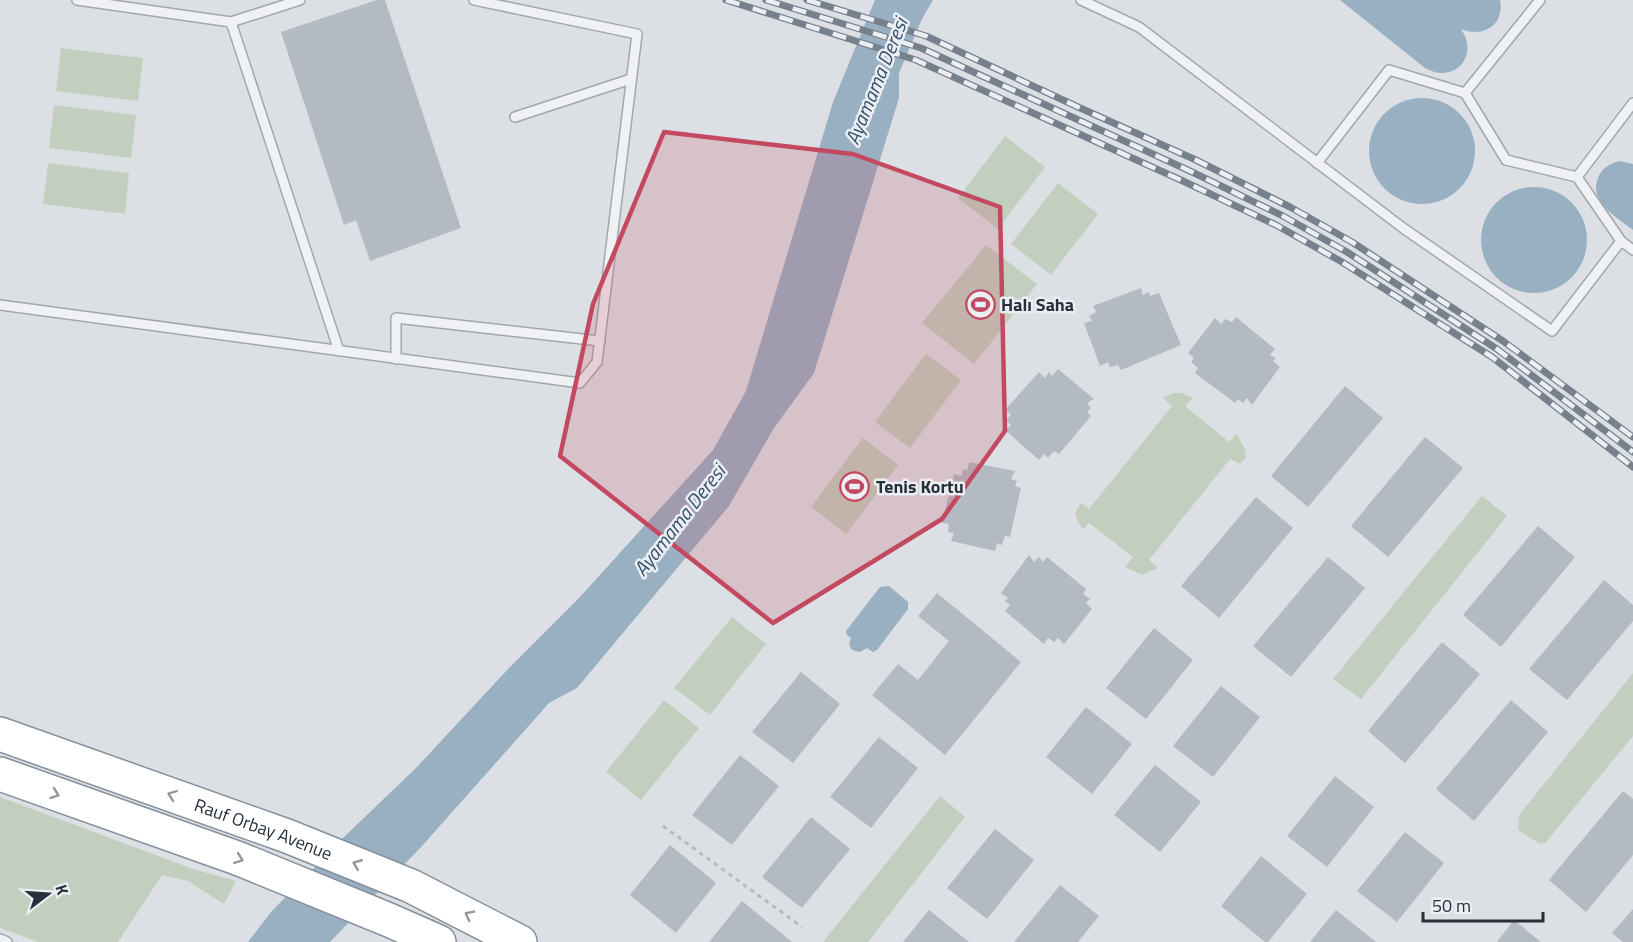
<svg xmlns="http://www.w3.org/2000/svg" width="1633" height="942" font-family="'Titillium Web',sans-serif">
  <rect width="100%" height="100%" fill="#dce0e5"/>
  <!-- green -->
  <g fill="#c3cfbe">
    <polygon points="61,48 143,58 138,101 56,91"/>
    <polygon points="54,105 136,115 131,158 49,148"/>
    <polygon points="1005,136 1045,167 998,229 958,198"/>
    <polygon points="48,163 129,173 125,214 43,204"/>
    <polygon points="1058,183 1098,214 1051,275 1011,244"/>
    <polygon points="986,245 1037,284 974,364 922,323"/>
    <polygon points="926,354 961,380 910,448 875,422"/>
    <path d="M1173,393H1181L1193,398L1185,406L1229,442L1237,434L1245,449L1246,457L1240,464L1230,459L1149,560L1158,568L1142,575L1125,567L1133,557L1089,523L1083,529C1076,518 1072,514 1081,503L1089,509L1172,406L1163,398Z"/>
    <polygon points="863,438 898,465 846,534 811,507"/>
    <polygon points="1482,496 1507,516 1361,699 1333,679"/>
    <polygon points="732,617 766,644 710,715 674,688"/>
    <polygon points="1633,673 1633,736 1546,842 1540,844 1518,830 1519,815"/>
    <polygon points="664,700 699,728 641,800 606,772"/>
    <polygon points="940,796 965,817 868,942 823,942"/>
    <polygon points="0,797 193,869 236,881 224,904 188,881 162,875 118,942 38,942 0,928"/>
  </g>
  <!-- water -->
  <g fill="#99b0c3">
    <polygon points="875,0 933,0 922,19 899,73 899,98 814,373 774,428 729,506 577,688 549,703 422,846 330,942 248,942 271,912 345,836 416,768 509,668 580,597 713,450 746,391 833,102"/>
    <path d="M1340,0H1500C1505,26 1482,38 1461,29C1480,56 1454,85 1425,68Z"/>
    <circle cx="1422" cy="151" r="53"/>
    <path d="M1619,161L1633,164V230C1618,218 1588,202 1598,178C1601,169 1609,164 1619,161Z"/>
    <circle cx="1534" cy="240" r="53"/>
    <polygon points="889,586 908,602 908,609 877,650 873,652 867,648 860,652 852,650 849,644 851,638 847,635 846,631 880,587"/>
  </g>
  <!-- building -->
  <g fill="#b4bac2">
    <polygon points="377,0 385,0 461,228 370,261 356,220 344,225 281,32"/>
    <polygon points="1141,288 1143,295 1149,292 1150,296 1159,293 1181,345 1121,370 1118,365 1110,367 1108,362 1100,366 1084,323 1092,321 1089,316 1096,312 1093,306"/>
    <polygon points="1236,317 1275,349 1270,355 1276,358 1273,361 1280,367 1252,405 1247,398 1243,403 1238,399 1235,403 1195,373 1198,368 1191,362 1194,358 1188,353 1215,318 1221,324 1225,319 1232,322"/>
    <polygon points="1058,369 1094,399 1087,403 1091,408 1087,412 1091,416 1059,454 1054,451 1048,458 1044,454 1039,460 1005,430 1011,425 1006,421 1011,414 1005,410 1039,372 1045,378 1049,372 1052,376"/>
    <polygon points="1345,386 1383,418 1308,507 1271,476"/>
    <polygon points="1425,437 1463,468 1388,557 1351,526"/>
    <polygon points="969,462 1015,471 1011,479 1017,481 1015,486 1021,488 1010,537 1005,536 1002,545 997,543 995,551 951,541 954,533 948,532 949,524 942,523 954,474 962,476 963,469 967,471"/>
    <polygon points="1256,497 1293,528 1219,618 1181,586"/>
    <polygon points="1538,526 1575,557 1501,647 1463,615"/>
    <polygon points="1029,555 1034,562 1039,557 1043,562 1047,557 1086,589 1083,594 1090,599 1086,603 1092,609 1064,644 1058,638 1054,642 1048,638 1044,644 1005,611 1010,605 1005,601 1008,598 1001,593"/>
    <polygon points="1328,557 1365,588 1291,677 1253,646"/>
    <polygon points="1604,580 1633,605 1633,621 1567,700 1529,669"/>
    <polygon points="937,593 1021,662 945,755 872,695 898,664 918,680 949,641 918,616"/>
    <polygon points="1154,628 1193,660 1146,719 1106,688"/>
    <polygon points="1442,642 1480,674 1405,763 1368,731"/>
    <polygon points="801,672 840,704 793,763 752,732"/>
    <polygon points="1221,686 1260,717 1213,777 1173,746"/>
    <polygon points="1511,700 1548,732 1474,821 1436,789"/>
    <polygon points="1086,707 1132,744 1092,794 1046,757"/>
    <polygon points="879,737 918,768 871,828 830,797"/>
    <polygon points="740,755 779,786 732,845 692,815"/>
    <polygon points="1155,765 1201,802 1160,852 1114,815"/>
    <polygon points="1335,776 1374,807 1327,867 1287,836"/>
    <polygon points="1623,791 1633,799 1633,855 1586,912 1549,880"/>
    <polygon points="811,817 850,849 802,908 762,877"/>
    <polygon points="995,829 1034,860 987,919 947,888"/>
    <polygon points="1405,832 1444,863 1397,922 1357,891"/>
    <polygon points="670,845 716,883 676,933 630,895"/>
    <polygon points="1261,856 1307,894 1268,942 1265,942 1221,906"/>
    <polygon points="1060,885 1099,916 1078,942 1014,942"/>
    <polygon points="742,901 792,942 709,942"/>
    <polygon points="1633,909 1633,942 1623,942 1612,933"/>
    <polygon points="929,910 969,942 903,942"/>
    <polygon points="1336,910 1376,942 1310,942"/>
    <polygon points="1514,920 1541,942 1497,942"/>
  </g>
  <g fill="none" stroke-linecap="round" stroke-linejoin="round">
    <defs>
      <g id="service">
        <polyline points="77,0 231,22 300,0"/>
        <polyline points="1081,0 1139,27 1403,228 1552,331 1621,241 1633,250"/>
        <polyline points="1540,0 1465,93 1506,160 1577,177 1633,103"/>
        <polyline points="231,22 339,351"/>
        <polyline points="515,117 631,79"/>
        <polyline points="1317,163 1389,70 1465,93"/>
        <polyline points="1577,177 1621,241"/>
        <polyline points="0,305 580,383 597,362 637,34 474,0"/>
        <polyline points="396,359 396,318 600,341"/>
        <polyline points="0,939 7,942"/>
      </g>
      <g id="trunk">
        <path id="s1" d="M0,734L287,836L354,863L411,886L520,942"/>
        <polyline points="0,774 237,858 389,920 439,942"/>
      </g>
    </defs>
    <!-- service casing -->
    <use href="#service" stroke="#a2a7ae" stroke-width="12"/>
    <!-- trunk casing -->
    <use href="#trunk" stroke="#858f9b" stroke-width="36"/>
    <!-- path -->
    <polyline stroke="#b7bbc0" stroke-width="3" stroke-dasharray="4.5 4.5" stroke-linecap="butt" points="663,826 802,927"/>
    <!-- service -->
    <use href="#service" stroke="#eff1f4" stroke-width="9"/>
    <!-- trunk -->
    <use href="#trunk" stroke="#fff" stroke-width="33"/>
    <defs>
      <g id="rail">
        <polyline points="726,0 916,60 1183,181 1276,225 1342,262 1492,357 1633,467"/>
        <polyline points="766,0 921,48 1190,171 1283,216 1347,252 1497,349 1633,452"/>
        <polyline points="807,0 926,36 1078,107 1196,160 1290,207 1352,242 1503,341 1633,437"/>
      </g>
    </defs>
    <!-- rail casing -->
    <use href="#rail" stroke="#77818e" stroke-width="7"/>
    <!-- rail -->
    <use href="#rail" stroke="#ebeff3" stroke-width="4.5" stroke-dasharray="14" stroke-linecap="butt"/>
  </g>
  <!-- one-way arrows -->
  <defs><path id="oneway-chevron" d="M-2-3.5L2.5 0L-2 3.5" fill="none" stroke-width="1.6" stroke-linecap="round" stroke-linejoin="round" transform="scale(1.5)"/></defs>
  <g stroke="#93979c">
    <use href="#oneway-chevron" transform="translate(55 794) rotate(20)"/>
    <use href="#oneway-chevron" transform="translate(172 795) rotate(-160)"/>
    <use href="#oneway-chevron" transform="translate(239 859) rotate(21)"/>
    <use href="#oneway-chevron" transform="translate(357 864) rotate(-158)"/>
    <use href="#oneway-chevron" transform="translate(469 915) rotate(-153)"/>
  </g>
  <!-- marked area -->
  <path fill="#c34961" fill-opacity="0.2" stroke="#c34961" stroke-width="4.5" stroke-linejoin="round" d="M664,132L853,154L1000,207L1005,431L942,519L773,623L560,456L593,304Z"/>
  <!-- icons -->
  <defs>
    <symbol id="stadium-ring" viewBox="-11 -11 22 22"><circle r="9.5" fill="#ebeff3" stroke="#c34961" stroke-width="1.5"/><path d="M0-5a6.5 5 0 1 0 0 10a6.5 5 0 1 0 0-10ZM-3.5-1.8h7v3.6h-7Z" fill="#c34961"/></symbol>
  </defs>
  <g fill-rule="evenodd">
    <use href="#stadium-ring" x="964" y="288" width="33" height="33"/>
    <use href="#stadium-ring" x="838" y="470" width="33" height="33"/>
  </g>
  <g text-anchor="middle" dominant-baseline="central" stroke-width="5" stroke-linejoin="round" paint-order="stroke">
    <!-- poi labels -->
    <g font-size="18" font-weight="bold" fill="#272f3a" stroke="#ebeff3" text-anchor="start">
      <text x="1001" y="304">Halı Saha</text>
      <text x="876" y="486">Tenis Kortu</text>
    </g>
    <!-- street labels -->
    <g font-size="18" fill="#272f3a" stroke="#ebeff3">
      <text stroke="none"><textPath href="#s1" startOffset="280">Rauf Orbay Avenue</textPath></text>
    </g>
    <!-- water labels -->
    <g font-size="20" font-style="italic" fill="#35506b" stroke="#ebeff3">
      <text transform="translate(876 81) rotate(-68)">Ayamama Deresi</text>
      <text transform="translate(679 520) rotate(-52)">Ayamama Deresi</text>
    </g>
  </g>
  <!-- north arrow -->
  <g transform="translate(48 894) rotate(73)" stroke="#ebeff3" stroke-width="4.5" paint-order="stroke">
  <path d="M0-4.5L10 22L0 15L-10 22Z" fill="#272f3a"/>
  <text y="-9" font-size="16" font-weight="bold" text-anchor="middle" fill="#272f3a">K</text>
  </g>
  <!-- scale -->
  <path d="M1423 912v9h120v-9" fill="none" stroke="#272f3a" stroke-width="3"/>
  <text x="1432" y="912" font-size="18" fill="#272f3a" stroke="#ebeff3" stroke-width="4.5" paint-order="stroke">50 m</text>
</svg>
